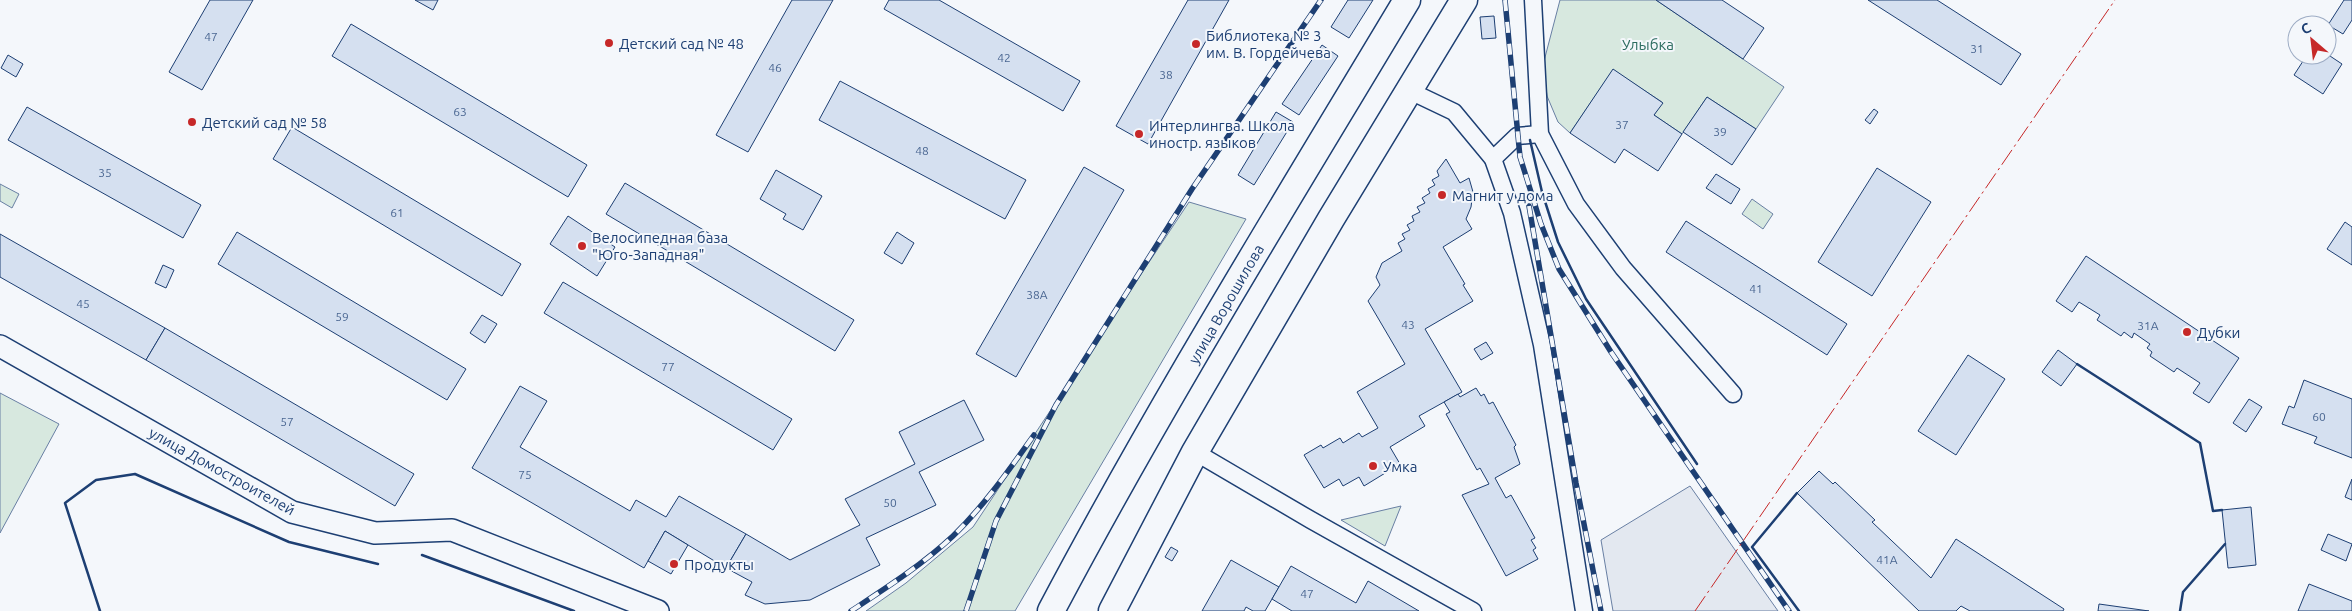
<svg xmlns="http://www.w3.org/2000/svg" width="2352" height="611" font-family="Ubuntu,sans-serif">
  <rect width="100%" height="100%" fill="#f4f7fb"/>
  <!-- green -->
  <g fill="#d7e8df" stroke="#687fa3">
    <polygon points="1560,0 1656,0 1784,87 1756,129 1707,97 1682,134 1654,115 1662,102 1613,70 1570,133 1558,122 1547,96 1543,65"/>
    <polygon points="0,184 19,194 12,208 0,201"/>
    <polygon points="1752,199 1773,214 1763,229 1742,214"/>
    <polygon points="1189,202 1246,219 1015,611 866,611 906,583 973,527"/>
    <polygon points="0,393 59,424 0,533"/>
    <polygon points="1401,506 1385,546 1341,520"/>
  </g>
  <!-- parking -->
  <polygon fill="#e3e8f0" stroke="#687fa3" points="1690,486 1778,611 1613,611 1601,540"/>
  <!-- building -->
  <g fill="#d5e0f0" stroke="#1d3f73">
    <polygon points="210,0 253,0 202,90 169,72"/>
    <polygon points="415,0 438,0 433,10"/>
    <polygon points="792,0 833,0 748,152 716,135"/>
    <polygon points="889,0 939,0 1080,81 1063,111 884,9"/>
    <polygon points="1188,0 1229,0 1148,144 1116,126"/>
    <polygon points="1348,0 1373,0 1349,38 1331,27"/>
    <polygon points="1656,0 1722,0 1764,28 1743,59"/>
    <polygon points="1868,0 1937,0 2021,54 2001,85"/>
    <polygon points="2344,0 2352,0 2352,20 2343,34 2328,25"/>
    <polygon points="1494,16 1496,38 1482,39 1480,17"/>
    <polygon points="351,24 587,165 568,197 332,56"/>
    <polygon points="1322,45 1338,56 1299,115 1282,104"/>
    <polygon points="2327,54 2342,64 2323,94 2294,75 2307,55"/>
    <polygon points="8,55 23,64 16,77 1,68"/>
    <polygon points="1613,69 1663,103 1654,115 1682,134 1658,171 1624,149 1615,163 1570,133"/>
    <polygon points="840,81 1026,180 1005,219 819,120"/>
    <polygon points="1707,97 1756,129 1732,165 1683,132"/>
    <polygon points="27,107 201,205 183,238 8,140"/>
    <polygon points="1874,109 1878,112 1870,124 1865,120"/>
    <polygon points="1276,112 1293,122 1254,185 1238,175"/>
    <polygon points="292,127 521,264 502,296 273,159"/>
    <polygon points="1446,159 1460,183 1469,178 1473,192 1471,207 1466,219 1472,229 1443,247 1465,284 1463,285 1473,301 1425,329 1462,392 1419,416 1425,426 1390,447 1400,464 1364,486 1359,477 1343,486 1339,479 1324,488 1304,455 1321,445 1323,448 1340,438 1343,443 1359,433 1362,437 1378,428 1357,392 1405,364 1368,301 1380,285 1376,277 1382,263 1402,251 1398,243 1405,239 1402,234 1410,230 1407,225 1414,221 1412,216 1420,212 1417,207 1425,203 1422,198 1430,193 1428,189 1435,185 1432,180 1439,176 1437,171"/>
    <polygon points="1084,167 1124,190 1016,377 976,354"/>
    <polygon points="1877,168 1931,202 1872,296 1818,262"/>
    <polygon points="776,170 822,196 803,230 783,219 786,214 760,199"/>
    <polygon points="1716,174 1740,189 1731,204 1706,188"/>
    <polygon points="625,183 854,320 835,351 606,214"/>
    <polygon points="568,216 615,247 597,276 550,244"/>
    <polygon points="1686,221 1847,324 1827,355 1666,252"/>
    <polygon points="2345,222 2352,227 2352,265 2327,249"/>
    <polygon points="237,232 466,369 447,400 218,264"/>
    <polygon points="897,232 914,243 902,264 884,253"/>
    <polygon points="0,234 165,328 146,360 0,277"/>
    <polygon points="2086,256 2239,358 2209,403 2193,393 2200,383 2177,368 2174,372 2150,356 2152,352 2147,348 2150,344 2134,333 2132,338 2124,332 2121,336 2097,320 2100,315 2079,302 2072,312 2056,301"/>
    <polygon points="163,265 174,270 166,288 155,283"/>
    <polygon points="563,282 792,419 773,450 544,313"/>
    <polygon points="482,315 497,324 485,343 470,333"/>
    <polygon points="165,328 414,474 395,506 146,360"/>
    <polygon points="1486,342 1493,353 1481,360 1474,349"/>
    <polygon points="2058,350 2077,364 2061,386 2042,372"/>
    <polygon points="1968,355 2005,379 1956,455 1918,431"/>
    <polygon points="2304,380 2352,399 2352,458 2314,443 2317,437 2282,424 2289,406 2294,408"/>
    <polygon points="520,386 547,401 520,447 630,511 636,500 666,517 679,496 746,534 726,568 665,531 644,568 472,468"/>
    <polygon points="1476,388 1481,396 1484,394 1489,404 1493,402 1516,445 1514,447 1520,464 1495,478 1506,498 1511,495 1535,538 1531,540 1536,548 1533,550 1538,559 1506,576 1462,495 1489,484 1480,468 1477,470 1446,414 1450,412 1444,402 1458,394 1460,397"/>
    <polygon points="2249,399 2262,407 2246,432 2233,423"/>
    <polygon points="964,400 984,440 919,472 936,505 866,538 880,565 810,600 765,604 745,595 752,582 726,568 746,534 790,560 860,525 845,499 915,464 899,432"/>
    <polygon points="1819,471 1833,484 1835,482 1875,520 1872,522 1931,578 1956,539 2064,609 2063,611 1970,611 1961,606 1956,611 1919,611 1797,493"/>
    <polygon points="2352,479 2352,500 2345,497"/>
    <polygon points="2251,507 2256,565 2228,568 2222,510"/>
    <polygon points="665,531 688,545 671,574 648,561"/>
    <polygon points="2328,534 2352,544 2346,561 2321,550"/>
    <polygon points="1171,547 1178,551 1172,561 1165,557"/>
    <polygon points="1231,560 1279,587 1265,611 1253,611 1246,607 1244,611 1202,611"/>
    <polygon points="1291,566 1356,603 1368,581 1419,611 1292,611 1272,599"/>
    <polygon points="2309,584 2352,601 2352,611 2298,611"/>
    <polygon points="2099,604 2149,611 2098,611"/>
  </g>
  <g fill="none" stroke-linecap="round" stroke-linejoin="round">
    <defs>
      <g id="minor">
        <polyline points="1533,0 1540,134 1576,204 1623,268 1733,394"/>
        <polyline points="1410,91 1454,112 1493,159 1512,213 1542,345 1584,611"/>
        <polyline points="1493,159 1517,136 1540,134"/>
        <polyline points="1195,452 1311,520 1473,611"/>
      </g>
      <polyline id="tertiary" points="0,346 292,512 375,533 452,530 658,611"/>
      <g id="primary">
        <path d="M1051,611C1161,403 1286,202 1407,0"/>
        <polyline points="1112,611 1195,452 1331,219 1464,0"/>
      </g>
    </defs>
    <!-- minor casing -->
    <use href="#minor" stroke="#1d3f73" stroke-width="19"/>
    <!-- tertiary casing -->
    <use href="#tertiary" stroke="#1d3f73" stroke-width="24"/>
    <!-- primary casing -->
    <use href="#primary" stroke="#1d3f73" stroke-width="29"/>
    <!-- minor -->
    <use href="#minor" stroke="#f4f7fb" stroke-width="16"/>
    <!-- tertiary -->
    <use href="#tertiary" stroke="#f4f7fb" stroke-width="21"/>
    <!-- primary -->
    <use href="#primary" stroke="#f4f7fb" stroke-width="26"/>
    <defs>
      <g id="rail">
        <polyline points="1505,0 1520,157 1541,224 1559,269 1611,352 1789,611"/>
        <polyline points="1529,206 1576,483 1601,611"/>
        <path d="M851,611C886,588 922,565 953,536C984,506 1009,470 1034,435"/>
        <polyline points="966,611 996,521 1056,405 1192,189 1321,0"/>
      </g>
    </defs>
    <!-- rail casing -->
    <use href="#rail" stroke="#1d3f73" stroke-width="5.5"/>
    <!-- rail -->
    <use href="#rail" stroke="#f4f7fb" stroke-width="4" stroke-dasharray="11" stroke-linecap="butt"/>
    <!-- wall -->
    <g stroke="#1d3f73" stroke-width="2.5">
      <polyline points="1530,140 1542,192 1558,242 1586,299 1697,464"/>
      <polyline points="2077,364 2200,443 2213,511 2222,510"/>
      <polyline points="1797,493 1752,547 1799,611"/>
      <polyline points="422,555 574,611"/>
      <polyline points="100,611 65,503 96,480 135,474 289,542 378,564"/>
      <polyline points="2180,611 2183,592 2225,544"/>
    </g>
    <!-- power -->
    <polyline stroke="#c62828" stroke-width="1" stroke-dasharray="18 4 2.5 4" stroke-linecap="butt" points="1695,611 2115,0"/>
  </g>
  <!-- markers -->
  <g fill="#c62828" stroke="#f4f7fb" stroke-width="2">
    <circle cx="609" cy="43" r="5"/>
    <circle cx="1196" cy="44" r="5"/>
    <circle cx="192" cy="122" r="5"/>
    <circle cx="1139" cy="134" r="5"/>
    <circle cx="1442" cy="195" r="5"/>
    <circle cx="582" cy="246" r="5"/>
    <circle cx="2187" cy="332" r="5"/>
    <circle cx="1373" cy="466" r="5"/>
    <circle cx="674" cy="564" r="5"/>
  </g>
  <g text-anchor="middle" dominant-baseline="central" stroke-width="4" stroke-linejoin="round" paint-order="stroke">
    <!-- number labels -->
    <g font-size="12" fill="#4b6792">
      <text x="211" y="36">47</text>
      <text x="1977" y="48">31</text>
      <text x="1004" y="57">42</text>
      <text x="775" y="67">46</text>
      <text x="1166" y="74">38</text>
      <text x="460" y="111">63</text>
      <text x="1622" y="124">37</text>
      <text x="1720" y="131">39</text>
      <text x="922" y="150">48</text>
      <text x="105" y="172">35</text>
      <text x="397" y="212">61</text>
      <text x="1756" y="288">41</text>
      <text x="1037" y="294">38А</text>
      <text x="83" y="303">45</text>
      <text x="342" y="316">59</text>
      <text x="1408" y="324">43</text>
      <text x="2148" y="325">31А</text>
      <text x="668" y="366">77</text>
      <text x="2319" y="416">60</text>
      <text x="287" y="421">57</text>
      <text x="525" y="474">75</text>
      <text x="890" y="502">50</text>
      <text x="1887" y="559">41А</text>
      <text x="1307" y="593">47</text>
    </g>
    <!-- poi labels -->
    <g font-size="15" fill="#1d3f73" stroke="#f4f7fb" text-anchor="start">
      <text x="1206" y="35">Библиотека № 3<tspan x="1206" dy="17">им. В. Гордейчева</tspan></text>
      <text x="619" y="43">Детский сад № 48</text>
      <text x="202" y="122">Детский сад № 58</text>
      <text x="1149" y="125">Интерлингва. Школа<tspan x="1149" dy="17">иностр. языков</tspan></text>
      <text x="1452" y="195">Магнит у дома</text>
      <text x="592" y="237">Велосипедная база<tspan x="592" dy="17">"Юго-Западная"</tspan></text>
      <text x="2197" y="332">Дубки</text>
      <text x="1383" y="466">Умка</text>
      <text x="684" y="564">Продукты</text>
    </g>
    <!-- park labels -->
    <g font-size="15" fill="#2c6c60" stroke="#f4f7fb">
      <text x="1648" y="44">Улыбка</text>
    </g>
    <!-- street labels -->
    <g font-size="15" fill="#1d3f73" stroke="#f4f7fb">
      <text transform="translate(1226 304) rotate(-60)">улица Ворошилова</text>
      <text transform="translate(222 471) rotate(29)">улица Домостроителей</text>
    </g>
  </g>
  <!-- north arrow -->
  <g transform="translate(2312 40) rotate(332)"><circle r="24" fill="#f4f7fb" stroke="#9eadc5"/>
  <path d="M0-4L9 19L0 12L-9 19Z" fill="#c62828"/>
  <text y="-8" font-size="14" font-weight="bold" text-anchor="middle" fill="#1d3f73">С</text>
  </g>
</svg>
